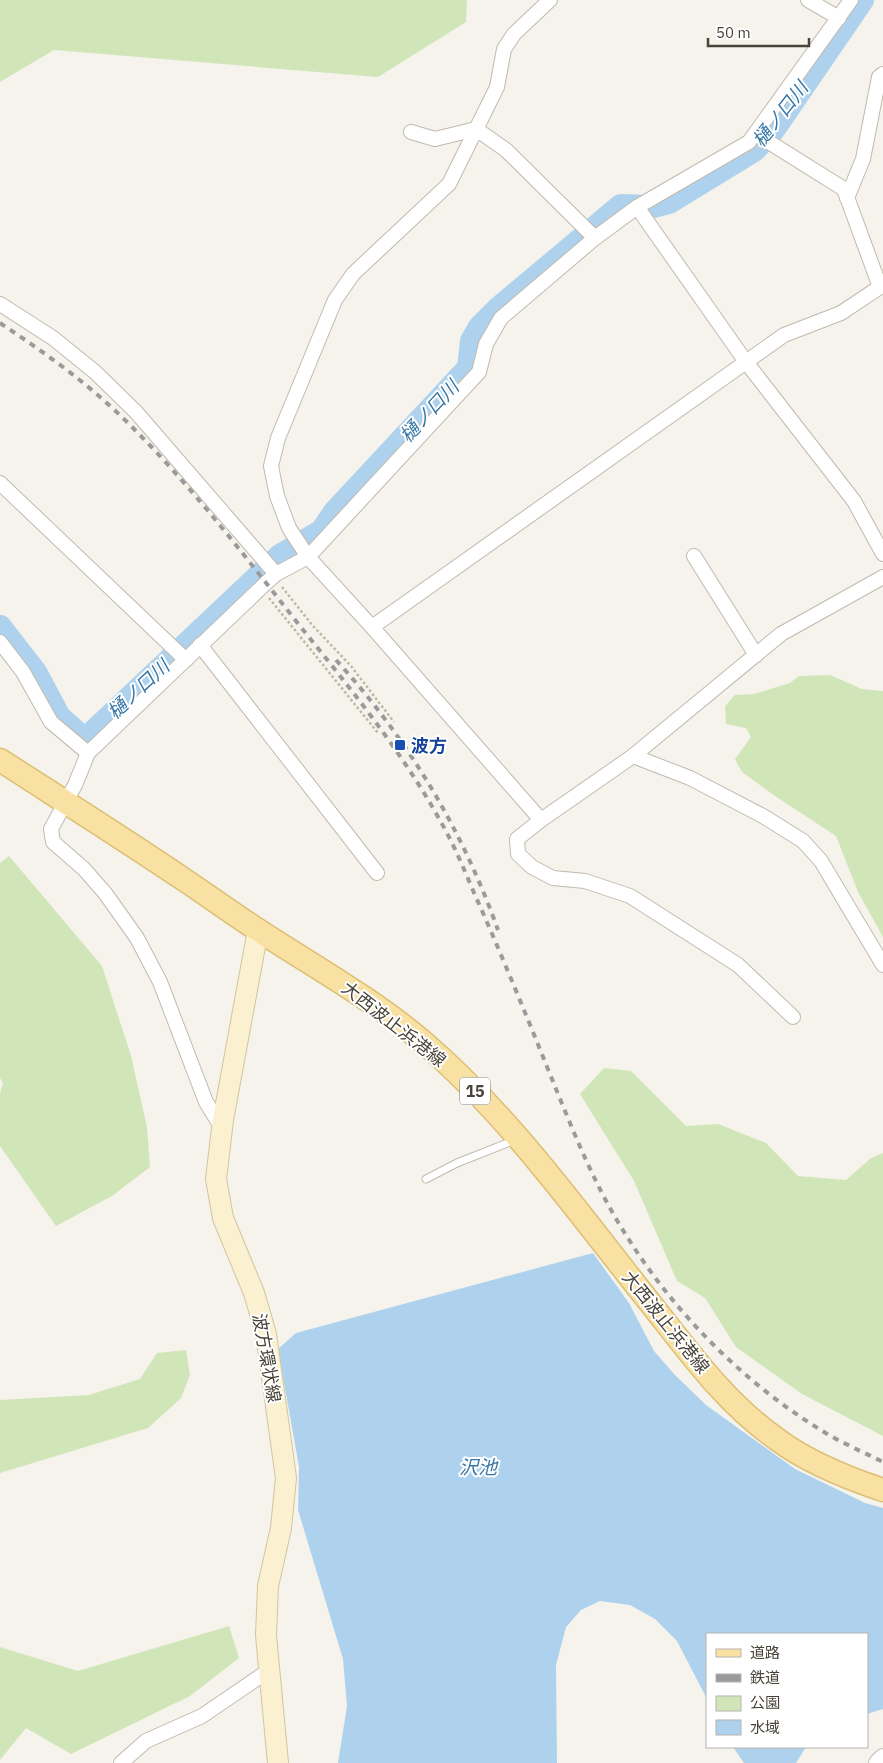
<svg xmlns="http://www.w3.org/2000/svg" width="883" height="1763" font-family="'IBM Plex Sans','Noto Sans JP',sans-serif">
  <rect width="100%" height="100%" fill="#f5f3ec"/>
  <!-- green -->
  <g fill="#d1e6b8">
    <polygon points="0,0 467,0 466,22 378,77 54,50 0,82"/>
    <polygon points="830,675 862,689 883,691 883,937 858,892 836,836 775,796 742,772 735,759 751,737 746,728 726,724 725,706 735,695 754,694 790,683 799,676"/>
    <polygon points="9,856 102,966 131,1056 147,1127 150,1167 112,1196 56,1226 0,1146 0,1094 3,1083 0,1078 0,863"/>
    <polygon points="604,1068 631,1071 686,1126 718,1124 766,1143 798,1176 846,1180 871,1158 883,1153 883,1436 802,1394 736,1347 705,1298 677,1281 634,1181 580,1094"/>
    <polygon points="186,1350 190,1375 181,1398 148,1428 0,1473 0,1400 89,1395 140,1379 157,1353"/>
    <polygon points="229,1626 239,1658 190,1696 71,1754 26,1728 0,1760 0,1647 78,1671"/>
  </g>
  <!-- water -->
  <g fill="#aed2ed">
    <polygon points="593,1253 629,1303 654,1351 675,1375 706,1405 795,1469 865,1503 883,1508 883,1709 867,1714 867,1634 707,1634 707,1699 677,1641 655,1619 630,1605 600,1601 581,1610 566,1627 556,1665 557,1763 338,1763 347,1706 343,1659 298,1510 299,1467 278,1349 296,1333"/>
    <polygon points="733,1747 806,1747 796,1763 744,1763"/>
  </g>
  <g fill="none" stroke-linecap="round" stroke-linejoin="round">
    <!-- river -->
    <polyline stroke="#aed2ed" stroke-width="24" points="0,627 35,672 59,717 85,740 280,556 322,531 335,512 469,368 472,341 480,327 498,309 621,206 650,207 669,202 754,150 773,130 862,0"/>
    <defs>
      <polyline id="service" points="426,1179 457,1163 515,1140"/>
      <g id="minor">
        <polyline points="808,0 839,18"/>
        <polyline points="411,132 435,139 476,129 506,150 595,238"/>
        <polyline points="756,134 844,189 880,287 841,313 784,335 746,362 854,501 883,554"/>
        <polyline points="847,198 863,159 879,77 883,74"/>
        <polyline points="0,304 53,338 95,372 136,412 276,574"/>
        <polyline points="0,483 186,660"/>
        <polyline points="694,556 756,655"/>
        <polyline points="372,627 746,362 637,207"/>
        <polyline points="0,642 23,672 51,722 88,753"/>
        <polyline points="200,645 377,873"/>
        <polyline points="633,756 690,778 763,816 803,841 821,861 883,965"/>
        <polyline points="541,820 372,627 308,557 289,528 277,496 271,466 278,438 335,300 353,274 449,184 497,87 504,49 514,34 550,0"/>
        <polyline points="793,1017 738,965 630,896 585,881 553,878 532,867 518,854 517,839 541,820 633,756 781,634 883,577"/>
        <polyline points="222,1128 206,1102 160,982 137,938 105,893 84,869 53,842 51,829 75,785 88,753 267,582 276,574 308,557 479,372 486,344 501,318 595,238 637,207 749,142 851,0"/>
        <polyline points="121,1763 146,1741 202,1716 268,1671"/>
      </g>
      <polyline id="tertiary" points="878,1763 883,1758"/>
      <polyline id="secondary" points="258,930 223,1120 216,1179 223,1218 254,1293 266,1334 286,1478 281,1528 268,1586 266,1635 278,1763"/>
      <path id="primary" d="M0,760C62,800 124,839 186,881C210,897 233,914 258,930C313,966 371,998 422,1041C511,1117 579,1214 651,1304C690,1353 726,1404 778,1440C809,1463 847,1478 883,1490"/>
    </defs>
    <!-- service casing -->
    <use href="#service" stroke="#c0baaf" stroke-width="9"/>
    <!-- minor casing -->
    <use href="#minor" stroke="#c0baaf" stroke-width="16"/>
    <!-- tertiary casing -->
    <use href="#tertiary" stroke="#c0baaf" stroke-width="20"/>
    <!-- secondary casing -->
    <use href="#secondary" stroke="#d1c59f" stroke-width="22"/>
    <!-- primary casing -->
    <use href="#primary" stroke="#ddbe72" stroke-width="25"/>
    <!-- path -->
    <g stroke="#c1b6a1" stroke-width="2.5" stroke-dasharray="2.5 2.5" stroke-linecap="butt">
      <polyline points="282,587 313,626 351,666 394,722"/>
      <polyline points="269,598 378,733"/>
    </g>
    <!-- service -->
    <use href="#service" stroke="#fff" stroke-width="7"/>
    <!-- minor -->
    <use href="#minor" stroke="#fff" stroke-width="14"/>
    <!-- tertiary -->
    <use href="#tertiary" stroke="#fff" stroke-width="18"/>
    <!-- secondary -->
    <use href="#secondary" stroke="#fbf1d0" stroke-width="20"/>
    <!-- primary -->
    <use href="#primary" stroke="#f8e1a3" stroke-width="22"/>
    <!-- rail -->
    <g stroke="#9a9a9a" stroke-width="4" stroke-dasharray="6 6" stroke-linecap="butt">
      <path d="M0,323C47,354 93,387 133,428C194,489 247,559 300,626C354,693 409,760 449,837C460,858 469,882 479,904C506,965 531,1027 556,1089C576,1138 597,1190 626,1235C675,1314 745,1384 824,1432C842,1443 863,1452 883,1462"/>
      <path d="M336,660C408,739 462,829 498,930"/>
    </g>
  </g>
  <!-- markers -->
  <rect fill="#1a4fb4" stroke="#fff" stroke-width="2" x="394" y="739" width="12" height="12" rx="2.5"/>
  <g text-anchor="middle" dominant-baseline="central" stroke-width="4" stroke-linejoin="round" paint-order="stroke">
    <!-- shield labels -->
    <rect fill="#fff" stroke="#807c75" stroke-width="1" x="460" y="1077.5" width="30" height="27" rx="4"/>
    <g font-size="16" font-weight="bold" fill="#49443a">
      <text x="475" y="1091">15</text>
    </g>
    <!-- transit labels -->
    <g font-size="18" font-weight="bold" fill="#164399" stroke="#fff" text-anchor="start">
      <text x="411" y="745">波方</text>
    </g>
    <!-- street labels -->
    <g font-size="18" fill="#49443a" stroke="#fff">
      <text transform="translate(394 1024) rotate(38)">大西波止浜港線</text>
      <text transform="translate(666 1322) rotate(51)">大西波止浜港線</text>
      <text transform="translate(267 1358) rotate(80)">波方環状線</text>
    </g>
    <!-- water labels -->
    <g font-size="19" font-style="italic" fill="#3777a8" stroke="#fff">
      <text transform="translate(780 114) rotate(-52)">樋ノ口川</text>
      <text transform="translate(429 411) rotate(-47)">樋ノ口川</text>
      <text transform="translate(138 689) rotate(-43)">樋ノ口川</text>
      <text x="478" y="1467">沢池</text>
    </g>
  </g>
  <!-- legend -->
  <rect x="706" y="1633" width="162" height="115" fill="#ffffff" stroke="#b6b4b0"/>
  <rect x="716" y="1649" width="25" height="8" fill="#f8e1a3" stroke="#b6b4b0"/>
  <text x="750" y="1658" font-size="15" fill="#49443a">道路</text>
  <rect x="716" y="1674" width="25" height="8" fill="#9a9a9a" stroke="#b6b4b0"/>
  <text x="750" y="1683" font-size="15" fill="#49443a">鉄道</text>
  <rect x="716" y="1696" width="25" height="15" fill="#d1e6b8" stroke="#b6b4b0"/>
  <text x="750" y="1708" font-size="15" fill="#49443a">公園</text>
  <rect x="716" y="1720" width="25" height="15" fill="#aed2ed" stroke="#b6b4b0"/>
  <text x="750" y="1733" font-size="15" fill="#49443a">水域</text>
  <!-- scale -->
  <path d="M708 38v8h101v-8" fill="none" stroke="#49443a" stroke-width="2.5"/>
  <text x="716" y="38" font-size="15" fill="#49443a" stroke="#ffffff" stroke-width="4" paint-order="stroke">50 m</text>
</svg>
